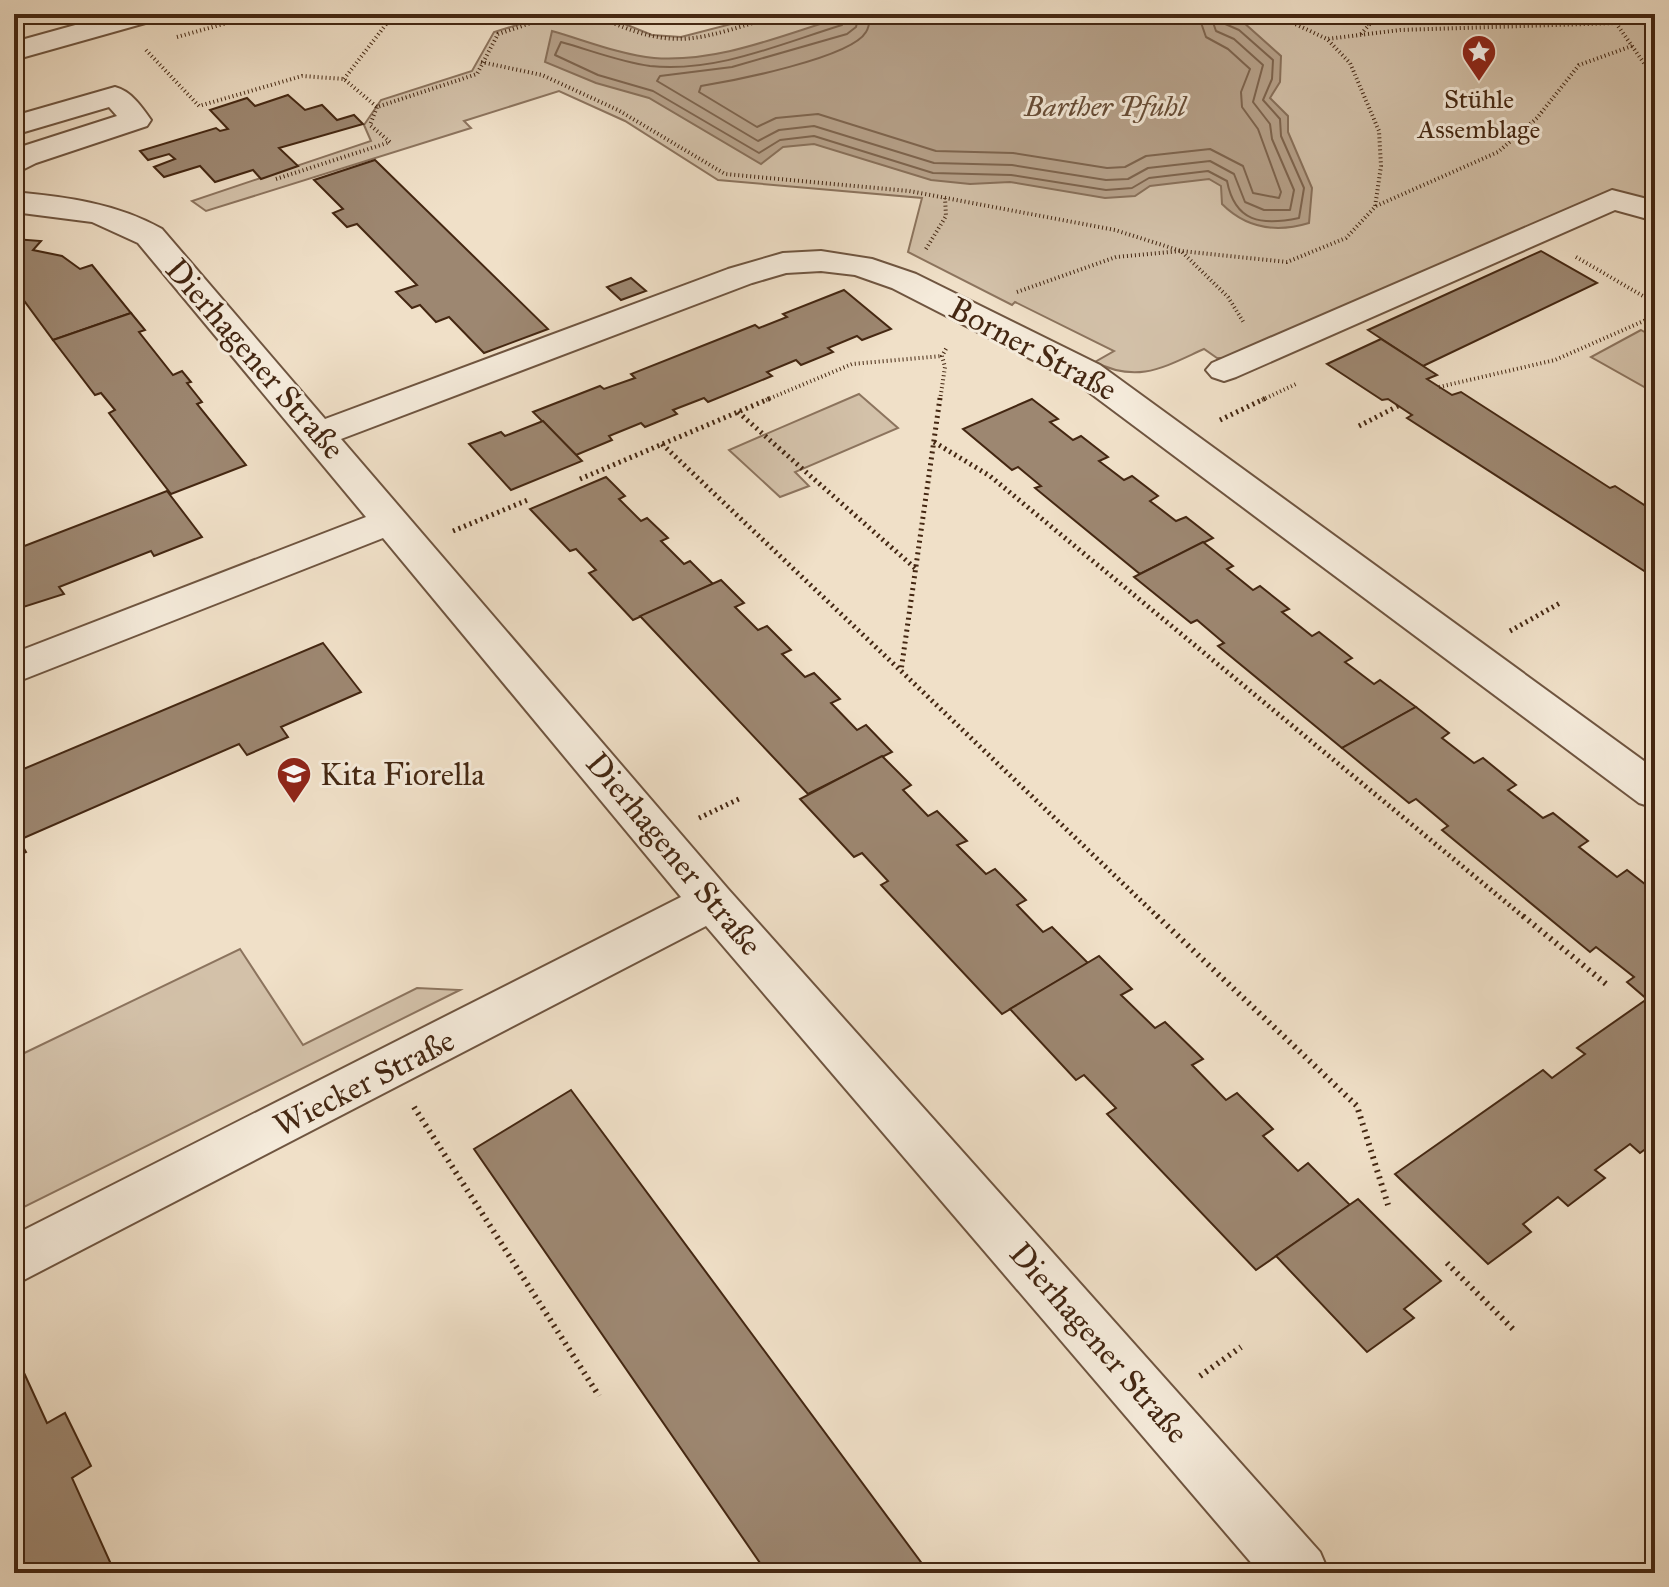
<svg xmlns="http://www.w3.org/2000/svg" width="1669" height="1587" font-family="'IM FELL Great Primer',serif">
  <rect width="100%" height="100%" fill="#f0e0c8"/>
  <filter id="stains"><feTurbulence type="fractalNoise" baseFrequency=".0025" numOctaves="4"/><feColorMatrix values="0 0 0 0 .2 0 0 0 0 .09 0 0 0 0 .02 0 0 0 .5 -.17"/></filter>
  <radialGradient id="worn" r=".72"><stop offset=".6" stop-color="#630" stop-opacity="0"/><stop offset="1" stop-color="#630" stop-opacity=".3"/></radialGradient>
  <!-- green -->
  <g fill="#d3c1a9" stroke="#8c745e" stroke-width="2">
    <path d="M553,14H600L652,35L681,37L770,14H1655V203L1604,197L1590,199L1238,358H1217L1204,349C1164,367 1138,384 1095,362L1114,351L1015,302L1012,305L908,252L922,198L718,180L625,121L559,91L464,121L471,128L206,211L192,201L371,141L364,125L381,100L472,71L494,32Z"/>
    <polygon points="1641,330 1655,338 1655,393 1591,357"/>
    <polygon points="859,394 898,428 795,472 809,486 780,497 729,450"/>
    <polygon points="240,949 303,1045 417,988 460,990 14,1212 14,1058"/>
  </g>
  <!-- water -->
  <path fill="#b6a18a" stroke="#88705a" stroke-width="2" d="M853,14H1217L1243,22L1281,56L1280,82L1270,98L1288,116V132L1312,188L1309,223C1276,233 1247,229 1222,204L1221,186L1209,179L1150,186L1135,196L1105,198L1010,182L970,184L931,180L814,144L783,147L761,164L649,98L596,83L545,62L552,31C584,40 621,55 654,58C723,63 788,32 853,14Z"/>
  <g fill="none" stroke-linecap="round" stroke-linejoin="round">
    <!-- shore -->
    <g stroke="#7d644e" stroke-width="2">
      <path d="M849,14L842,25C780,44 716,73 650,66C620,62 590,50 561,42L555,55L598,75L653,91L759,153L780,140L814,136L933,173L1011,175L1106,190L1132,188L1149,178L1208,171L1227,181C1235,222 1261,226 1299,218L1304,188L1281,136L1280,119L1263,100L1272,79L1273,60L1239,30L1223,23L1220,14"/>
      <polyline points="859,14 856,27 847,34 732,67 660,76 657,81 758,141 779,130 814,126 934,163 1012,165 1106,180 1128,179 1148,168 1210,161 1234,174 1245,202 1264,210 1290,210 1294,190 1272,139 1270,124 1253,102 1263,65 1234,39 1216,31 1210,14"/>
      <path d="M871,14C870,19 869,28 866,32C851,58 732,81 701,86L699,92L757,127L776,118L818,114L936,151L1013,153L1107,168L1125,167L1146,156L1210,149L1243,166L1253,193L1279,198L1281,192L1258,129L1242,107L1241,92L1250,69L1228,49L1206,37L1198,14"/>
    </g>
  </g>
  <!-- building -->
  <g fill="#9d8771" stroke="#442712" stroke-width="2">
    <polygon points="288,95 305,110 322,105 337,120 354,115 363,124 279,148 298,166 261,179 253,170 215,182 200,166 164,177 154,167 175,159 169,154 148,160 140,151 216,128 220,131 228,129 210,110 247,98 255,106"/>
    <polygon points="375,160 548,329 484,353 449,317 436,322 420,305 412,308 396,292 417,285 357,224 347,227 333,213 343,209 314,180"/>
    <polygon points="14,239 41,241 33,250 62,256 80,269 92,265 131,313 53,340 17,291 23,288 14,283"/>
    <polygon points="1541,251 1597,283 1423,366 1368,330"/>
    <polygon points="631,278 646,291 621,300 607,287"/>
    <polygon points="844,290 891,329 862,340 857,336 828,348 833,352 801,365 796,360 767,372 772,376 708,402 704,398 673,410 677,414 645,427 641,423 609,436 612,440 576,455 533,412 600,386 604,389 635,378 631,374 755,325 759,328 787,317 783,314"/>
    <polygon points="131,313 145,330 139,332 173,375 182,371 191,382 187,383 202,402 197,404 246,465 171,494 109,413 115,410 101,393 95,395 53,340"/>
    <polygon points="1381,339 1437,375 1427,379 1452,395 1461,392 1610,488 1615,486 1655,512 1655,578 1407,418 1412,415 1388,399 1382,400 1327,364"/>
    <polygon points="1032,399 1058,419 1050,422 1073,440 1081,436 1108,457 1099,461 1124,480 1132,476 1158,496 1150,501 1176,521 1186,517 1213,538 1140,574 1035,488 1041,486 1018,467 1012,470 963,429"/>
    <polygon points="543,421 582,461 511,490 469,444 501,432 505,436"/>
    <polygon points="606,477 625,496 619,499 641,521 647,518 668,538 661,541 684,564 690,561 713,584 633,620 589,573 596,570 576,549 570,551 530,509"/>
    <polygon points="167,491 202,537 154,556 151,551 59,587 64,594 14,610 14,550"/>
    <polygon points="1203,542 1233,566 1227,569 1253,590 1260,586 1289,609 1282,612 1312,636 1319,632 1352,658 1345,662 1353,668 1374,684 1380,680 1416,707 1342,748 1218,646 1224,643 1197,620 1191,623 1134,577"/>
    <polygon points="721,580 744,603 735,607 758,630 767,626 791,650 782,654 805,677 814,673 840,699 831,703 857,730 866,725 892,752 808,794 640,616"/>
    <polygon points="323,643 361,692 281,727 288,737 247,755 239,744 19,840 26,852 14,857 14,773"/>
    <polygon points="1416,707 1449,733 1442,738 1474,763 1483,758 1516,785 1508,790 1543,818 1553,813 1588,841 1579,847 1617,877 1627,870 1655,892 1655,909 1650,912 1655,916 1655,1006 1627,982 1634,977 1596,947 1590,952 1442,830 1448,826 1416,799 1409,803 1342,748"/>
    <polygon points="882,756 911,785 903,790 928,816 937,811 967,841 957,845 986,874 995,869 1026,900 1017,905 1043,932 1052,927 1088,963 1002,1014 881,885 888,881 862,853 854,857 800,799"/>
    <polygon points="1099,956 1132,989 1121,995 1155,1028 1165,1022 1203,1059 1192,1065 1226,1100 1237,1093 1273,1129 1263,1136 1298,1171 1308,1163 1350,1205 1256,1270 1107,1114 1116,1108 1084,1075 1076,1080 1010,1009"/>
    <polygon points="1647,999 1655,1006 1655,1142 1640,1153 1630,1144 1595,1170 1605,1178 1568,1206 1558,1197 1523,1224 1531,1232 1488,1264 1395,1174 1543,1070 1552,1078 1585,1054 1577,1048"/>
    <polygon points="571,1090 929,1573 767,1573 474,1149"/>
    <polygon points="1358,1199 1441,1281 1404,1309 1414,1318 1367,1352 1276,1256"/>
    <polygon points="14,1351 47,1423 65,1413 91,1466 72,1478 115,1573 14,1573"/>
  </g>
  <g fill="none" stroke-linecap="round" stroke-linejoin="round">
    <defs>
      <g id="minor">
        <polygon points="115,14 160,14 156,20 14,60 14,42"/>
        <path d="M115,87C131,91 142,107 151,120L147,126L36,163L14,174V149L117,116L109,107L14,135V116Z"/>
        <polygon points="1612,190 1655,201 1655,221 1615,210 1236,377 1224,381 1212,377 1206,370 1212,363"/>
        <path d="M14,192C66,197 116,203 162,229L325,419L728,269L783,253L821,251L872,259L916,274L1100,365L1655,769V808L1639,803L1074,381L892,288L855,275L821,271L786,273L752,283L341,439L728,889L1320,1552L1329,1573H1260L706,926L14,1285V1235L681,897L383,538L14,683V653L366,517L138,243L92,222L14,212Z"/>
      </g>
    </defs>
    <!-- minor casing -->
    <use href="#minor" stroke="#6f5540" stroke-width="4"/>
    <!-- path-far2 -->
    <g stroke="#442712" stroke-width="4" stroke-dasharray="1 3" stroke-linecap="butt">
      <path d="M593,14C681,56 698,37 785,14"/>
      <polyline points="1274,14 1327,39"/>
      <polyline points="610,22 679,14"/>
      <polyline points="1616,23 1655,79"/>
      <polyline points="1361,34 1369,25 1365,14"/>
      <polyline points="177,37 259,14"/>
      <polyline points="146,50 199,106 302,76 344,79 377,107 477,74 498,34 558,14"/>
      <polyline points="481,62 542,75 618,110 725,174 909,191 1115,230 1181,251 1228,297 1244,323"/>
      <polyline points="344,79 394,14"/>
      <polyline points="276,179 390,142 370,125 377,107"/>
      <polyline points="1376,206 1498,152 1537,118 1579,65 1632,46"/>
      <polyline points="926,249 946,216 945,198"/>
      <polyline points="1576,257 1655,303"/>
      <polyline points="1017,292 1116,257 1181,251 1287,262 1346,238 1375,207 1381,166 1379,131 1350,63 1327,39 1400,30 1616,23 1636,14"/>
      <polyline points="1439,387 1555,360 1655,316"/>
      <polyline points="766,400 852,364 942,356"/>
      <polyline points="940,400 945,367 942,356 947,347"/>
      <polyline points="1262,400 1296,384"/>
    </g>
    <!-- path-far1 -->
    <g stroke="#442712" stroke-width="5" stroke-dasharray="2 4" stroke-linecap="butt">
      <polyline points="940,398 901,671 1159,918"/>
      <polyline points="738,412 916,569"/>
      <polyline points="1220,420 1266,398"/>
      <polyline points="1359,426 1398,406"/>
      <polyline points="934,442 990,476 1525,918"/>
      <polyline points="662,444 900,670"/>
      <polyline points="580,479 771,398"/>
      <polyline points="453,531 530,499"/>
      <polyline points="1510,631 1560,603"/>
      <polyline points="699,818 741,798"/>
    </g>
    <!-- path -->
    <g stroke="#442712" stroke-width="6" stroke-dasharray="2 5" stroke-linecap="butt">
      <polyline points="1157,916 1357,1106 1388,1205"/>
      <polyline points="1523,916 1606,984"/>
      <polyline points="414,1107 599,1396"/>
      <polyline points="1447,1263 1513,1329"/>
      <polyline points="1200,1376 1241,1347"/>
    </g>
    <!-- minor -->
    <use href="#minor" fill="#f5ebdb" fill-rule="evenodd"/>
  </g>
  <!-- icons -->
  <defs>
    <symbol id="sight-pin" viewBox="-11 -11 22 30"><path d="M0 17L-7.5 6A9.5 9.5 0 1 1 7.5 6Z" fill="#8f2418" stroke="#f5ebdb"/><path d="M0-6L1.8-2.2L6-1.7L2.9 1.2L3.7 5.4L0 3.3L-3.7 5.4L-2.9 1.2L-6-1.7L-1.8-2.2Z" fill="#fff"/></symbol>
    <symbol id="school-pin" viewBox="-11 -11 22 30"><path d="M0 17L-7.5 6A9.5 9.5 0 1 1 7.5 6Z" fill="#8f2418" stroke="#f5ebdb"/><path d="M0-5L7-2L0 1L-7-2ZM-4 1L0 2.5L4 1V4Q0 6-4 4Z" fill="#fff"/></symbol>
  </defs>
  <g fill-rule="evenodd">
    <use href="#sight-pin" x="1459" y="32" width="40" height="54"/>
    <use href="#school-pin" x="274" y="754" width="40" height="54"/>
  </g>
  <g text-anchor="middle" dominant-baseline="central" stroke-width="6" stroke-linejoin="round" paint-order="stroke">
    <!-- far-poi labels -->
    <g font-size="26" fill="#442712" stroke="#f5ebdb">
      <text x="1479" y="99">Stühle<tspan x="1479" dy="30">Assemblage</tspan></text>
    </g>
    <!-- far-water labels -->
    <g font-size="28" font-style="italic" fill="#664c36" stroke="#f5ebdb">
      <text x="1105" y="106">Barther Pfuhl</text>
    </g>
    <!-- street labels -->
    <g font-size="32" fill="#442712" stroke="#f5ebdb">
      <text transform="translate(1033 349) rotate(28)">Borner Straße</text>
      <text transform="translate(255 359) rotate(49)">Dierhagener Straße</text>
      <text transform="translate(674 854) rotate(50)">Dierhagener Straße</text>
      <text transform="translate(364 1083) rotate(-27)">Wiecker Straße</text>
      <text transform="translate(1099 1343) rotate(49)">Dierhagener Straße</text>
    </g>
    <!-- poi labels -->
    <g font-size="32" fill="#442712" stroke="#f5ebdb" text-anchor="start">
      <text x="320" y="774">Kita Fiorella</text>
    </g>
  </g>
  <!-- margin -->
  <rect width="1669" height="1587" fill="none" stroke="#f0e0c8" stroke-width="48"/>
  <rect x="16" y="16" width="1637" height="1555" fill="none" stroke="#442712" stroke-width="4"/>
  <rect x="24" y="24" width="1621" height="1539" fill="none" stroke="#442712" stroke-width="2"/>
  <rect width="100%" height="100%" filter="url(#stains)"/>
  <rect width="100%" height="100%" fill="url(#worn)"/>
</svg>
